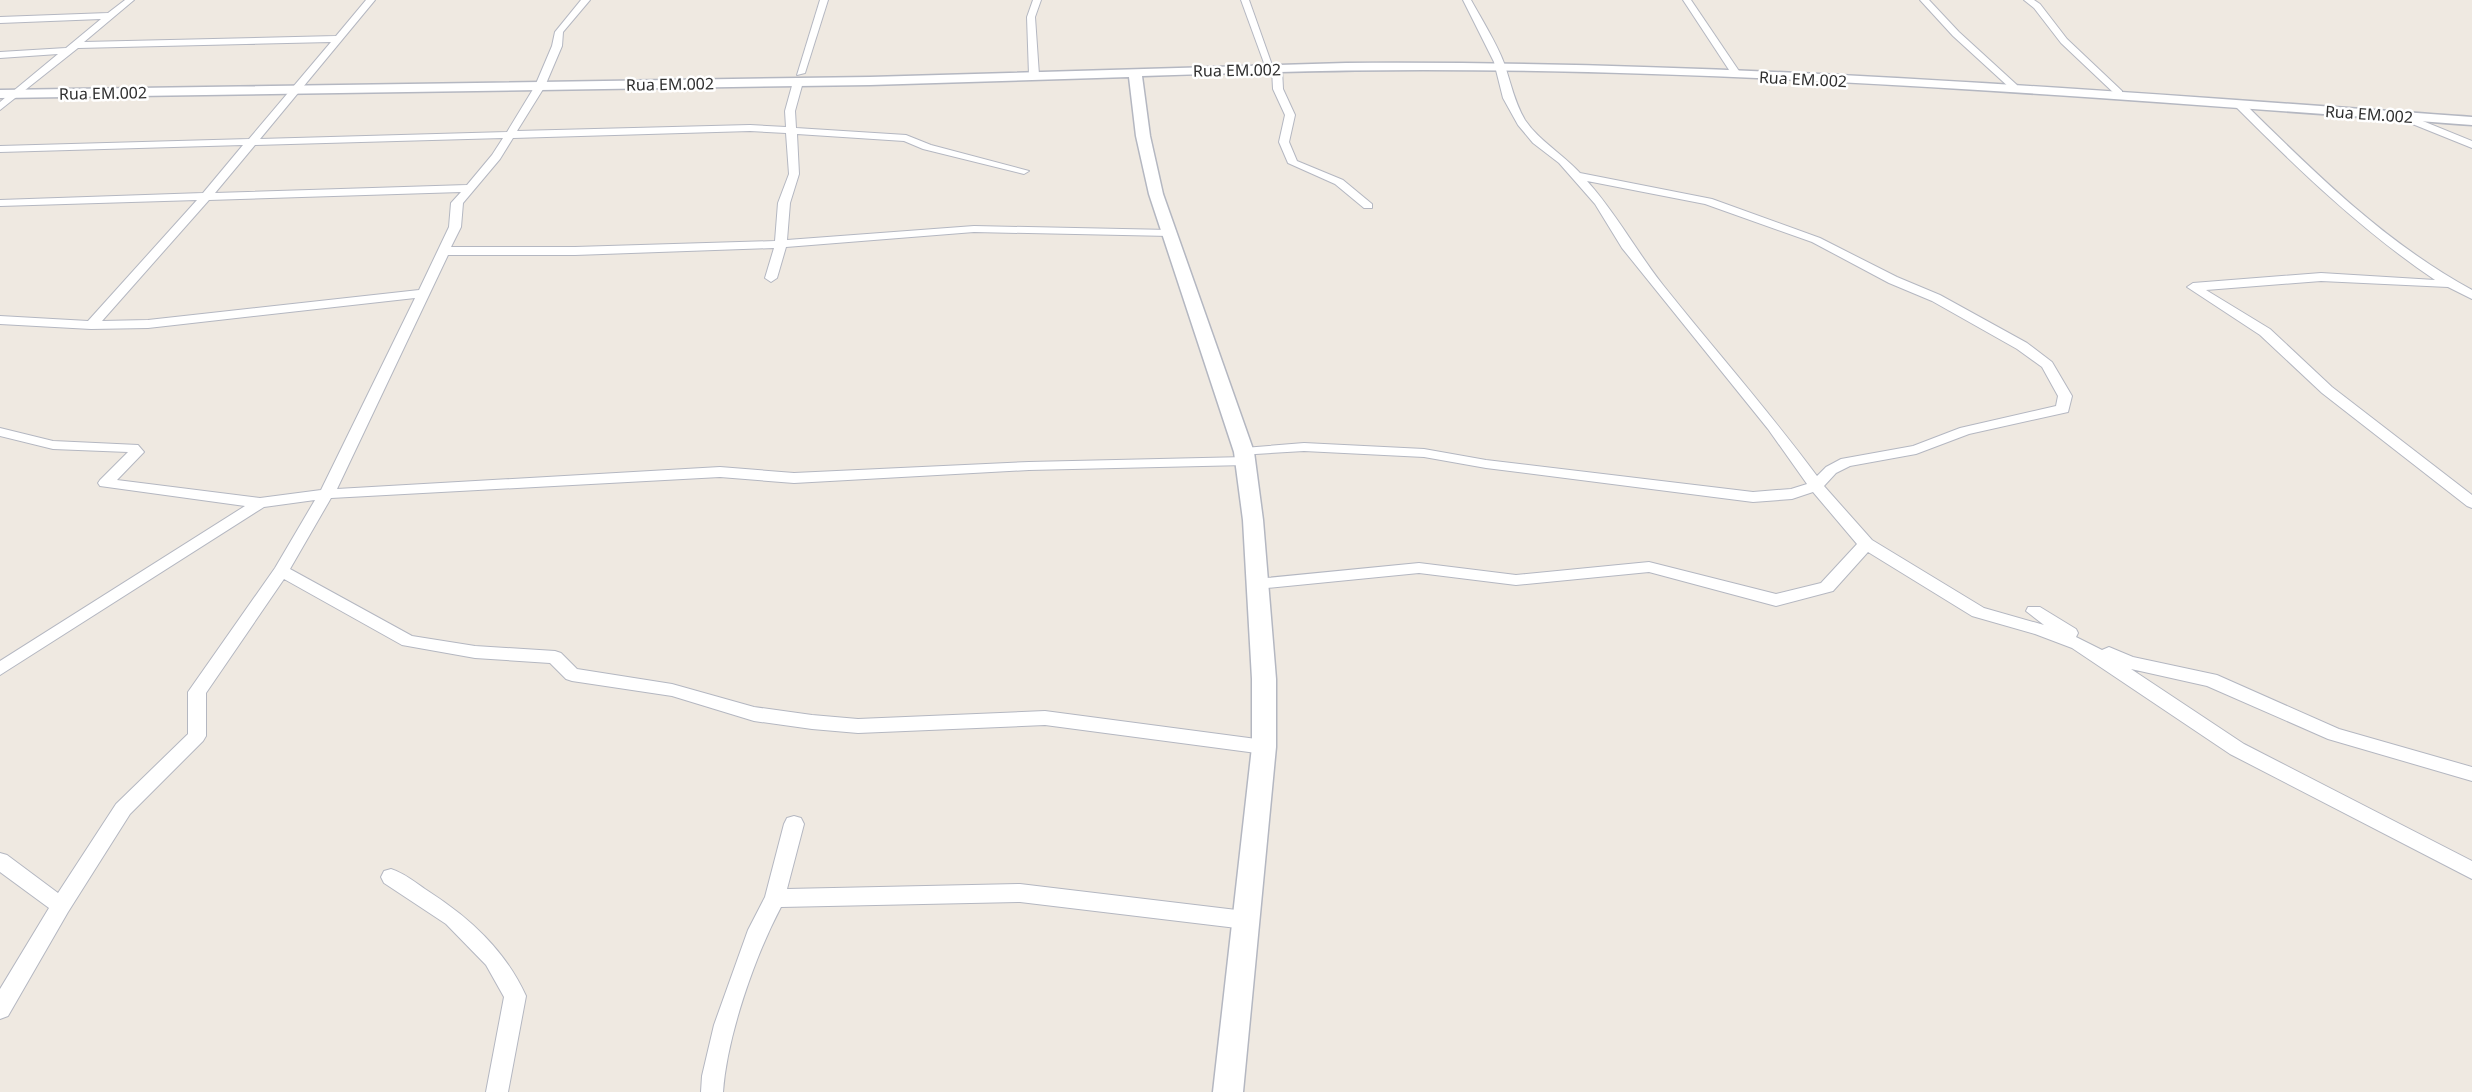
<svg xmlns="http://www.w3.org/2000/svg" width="2472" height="1092" font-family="'Noto Sans',sans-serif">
  <rect width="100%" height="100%" fill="#efe9e1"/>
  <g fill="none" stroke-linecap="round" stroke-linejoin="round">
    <defs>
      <g id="minor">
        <path d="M125,0H134L84,42L336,36L366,0H375L260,139L507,132L535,86L552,46L555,32L581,0H590L563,32L562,46L545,86L517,131L750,125L786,127L785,111L793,82L798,79L803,82L795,111L796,128L906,135L931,145L1029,171L1024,174L923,149L904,141L797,134L799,174L790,203L787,240L974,226L1170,230L1176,233L1170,236L974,232L786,247L777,278L771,282L765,278L774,248L575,255H448L337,489L720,467L794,473L1029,462L1246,457L1253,461L1246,465L1029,470L794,483L720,477L331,498L290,569L412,636L475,646L555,651L561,653L577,669L672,684L754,707L812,715L858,719L1045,711L1264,740L1271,742L1273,747L1271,752L1264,754L1045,725L858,733L812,729L754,721L672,696L572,681L566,679L550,663L475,658L402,645L284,579L206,693V736L203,741L130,814L68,912L8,1016L0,1019V989L49,908L0,872V853L7,855L58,893L116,804L188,734V692L275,568L315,500L264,507L0,675V661L245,506L100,486L98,483L100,480L128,452L53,449L0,436V428L53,441L138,445L144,452L117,480L260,498L321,490L415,298L148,328L91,329L0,324V316L88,321L197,200L0,206V200L203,193L243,145L0,152V146L249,139L331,42L78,48L0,110V102L58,54L0,58V52L66,48L101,19L0,23V17L108,13ZM750,131L786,133L789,174L778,203L775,241L575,247H451L461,227L463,203L500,159L513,138ZM503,138L492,155L467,185L215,193L255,145ZM461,192L451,203L449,227L419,290L148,320L102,321L209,200Z"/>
        <polygon points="820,0 828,0 805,73 797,75"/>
        <polygon points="1033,0 1041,0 1035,17 1039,75 1034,78 1029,75 1027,17"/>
        <polygon points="1241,0 1249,0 1272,65 1264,63"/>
        <path d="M1463,0H1471C1482,20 1496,42 1504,63C1511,83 1514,101 1525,120C1539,141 1563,154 1580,173L1712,199L1820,238L1897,277L1940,295L2027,343L2052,362L2072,396L2068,412L1969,434L1916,454L1850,466L1836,473L1824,486L1872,540L1984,608L2044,625L2026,611L2028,607H2040L2076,629L2078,633L2076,637L2102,650L2109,647L2133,657L2217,675L2339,729L2472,767V781L2328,739L2207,686L2131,669L2244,744L2472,861V879L2230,754L2072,648L2035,634L1972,616L1868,552L1833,591L1776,606L1649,572L1516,585L1419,573L1256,589L1250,588L1248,584L1250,580L1256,579L1419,563L1516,575L1649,562L1776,594L1821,583L1857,544L1813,492L1792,499L1753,502L1486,468L1424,457L1304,451L1239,455L1237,452L1239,449L1244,448L1304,443L1424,449L1486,460L1753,492L1791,489L1807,484L1768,429L1622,248L1595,204L1559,163L1533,143L1518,125L1503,98L1494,62ZM1587,181L1705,204L1812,242L1889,283L1932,301L2017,349L2042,367L2058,396L2056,406L1960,428L1913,446L1841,459L1826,467L1817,476C1768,410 1714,349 1663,285C1636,251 1616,213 1587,181Z"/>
        <polygon points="1683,0 1691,0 1739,71 1737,73 1731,73"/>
        <polygon points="1920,0 1929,0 1959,32 2017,85 2017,89 2011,89 1953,36"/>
        <polygon points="2024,0 2034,0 2040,4 2067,39 2122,91 2122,95 2116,95 2061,43 2034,8"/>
        <polygon points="1277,66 1282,69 1283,89 1295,115 1289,142 1297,161 1343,180 1372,204 1372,208 1364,208 1335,184 1288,163 1279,142 1285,115 1273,89 1272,69"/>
        <path d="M2235,102H2243C2314,172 2384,242 2472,290V299L2448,287L2321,281L2206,290L2270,329L2332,387L2472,495V508L2467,506L2322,393L2260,335L2187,287L2193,283L2321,273L2435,280C2361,230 2298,169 2235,106Z"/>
        <polygon points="2400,115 2408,115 2472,141 2472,148 2400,119"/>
        <path d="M794,816L801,818L804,824L787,889L1020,884L1245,911L1252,914L1255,920L1252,926L1245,929L1020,902L781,907C755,956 727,1036 723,1092H701L702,1076L714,1025L748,930L765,897L784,824L787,818Z"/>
        <path d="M391,869C404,873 416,883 428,891C470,918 505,950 526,996L508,1092H486L504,997L486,965L446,924L384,883L381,877L384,871Z"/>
      </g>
      <path id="tertiary" d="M1346,63C1721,60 2097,90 2472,117V125C2125,100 1771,70 1423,70C1329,70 1236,73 1142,76L1150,136L1163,194L1254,452L1263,520L1276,679V747L1243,1092H1213L1252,747V679L1243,520L1234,452L1149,194L1136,136L1129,77L870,85L0,98V90L870,77Z"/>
    </defs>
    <!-- minor casing -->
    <use href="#minor" stroke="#b4b7c1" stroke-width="2"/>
    <!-- tertiary casing -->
    <use href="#tertiary" stroke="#b4b7c1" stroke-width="3"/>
    <!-- minor -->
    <use href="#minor" fill="#fff" fill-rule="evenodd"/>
    <!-- tertiary -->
    <use href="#tertiary" fill="#fff" fill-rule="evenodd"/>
  </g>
  <g text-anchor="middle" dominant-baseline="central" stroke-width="5" stroke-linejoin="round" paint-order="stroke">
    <!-- far-street labels -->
    <g font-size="16" fill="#2e2e2e" stroke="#fff">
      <text transform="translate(1237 70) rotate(-1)">Rua EM.002</text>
      <text transform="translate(1803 79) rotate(3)">Rua EM.002</text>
      <text transform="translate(670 84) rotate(-1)">Rua EM.002</text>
      <text transform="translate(103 93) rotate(-1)">Rua EM.002</text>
      <text transform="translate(2369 114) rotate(4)">Rua EM.002</text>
    </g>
  </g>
</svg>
